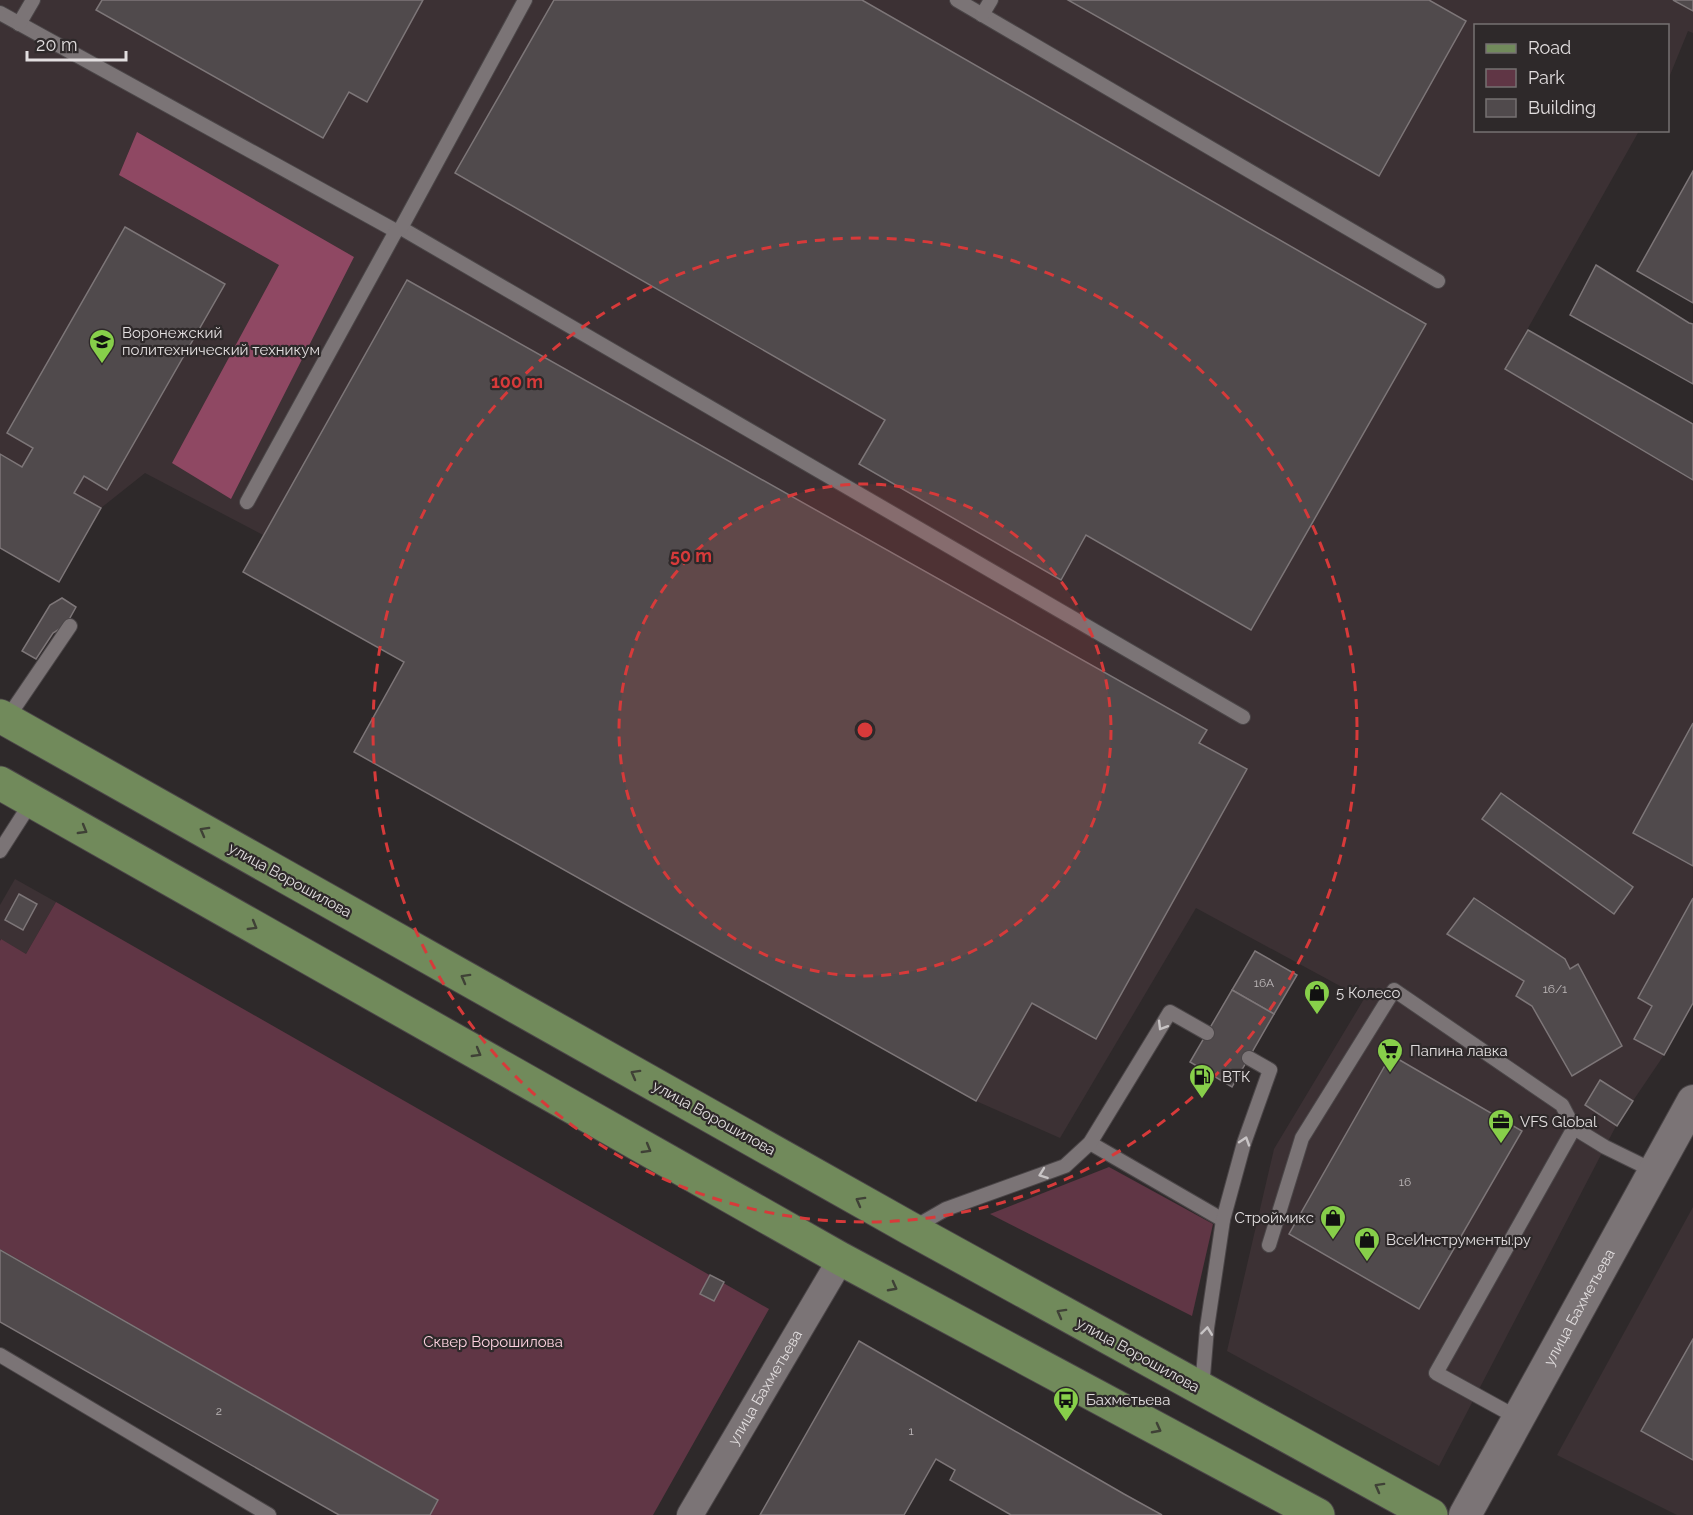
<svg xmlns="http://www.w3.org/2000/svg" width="1693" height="1515" font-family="Raleway,sans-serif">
  <rect width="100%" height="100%" fill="#2e292a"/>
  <!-- built -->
  <g fill="#3c3134">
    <polygon points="0,0 1693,0 1693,33 1688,31 1668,80 1668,26 1476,26 1476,130 1639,131 1505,369 1693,480 1693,1003 1664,1055 1616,1126 1439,1466 1227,1351 1274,1149 1364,999 1196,908 1060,1138 976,1101 354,752 404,662 243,572 263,535 145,473 101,508 59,582 0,548"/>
    <polygon points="15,879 56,902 26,954 0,939 0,905"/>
    <polygon points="1693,1207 1693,1515 1677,1515 1557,1455"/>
  </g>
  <!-- green -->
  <g fill="#603645">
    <polygon points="56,902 769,1309 653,1515 430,1515 438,1500 0,1249 0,941 1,939 26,954"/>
    <polygon points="1109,1167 1213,1224 1192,1316 990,1214"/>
  </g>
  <!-- forest -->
  <polygon fill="#8f4863" points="137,132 354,257 231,499 172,463 279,265 119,175"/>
  <!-- building -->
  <g fill="#504a4c" stroke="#7d7678" stroke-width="1.5">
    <polygon points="102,0 423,0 367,102 349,92 323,138 96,10"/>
    <polygon points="554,0 862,0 1426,324 1251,630 1086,535 1061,580 859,464 885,420 455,173"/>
    <polygon points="1068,0 1429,0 1466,21 1379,176"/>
    <polygon points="1673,0 1693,0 1693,11"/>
    <polygon points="1693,171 1693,303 1637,271"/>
    <polygon points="125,227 225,284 107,490 84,476 74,493 101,508 59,582 0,548 0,454 22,467 33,448 7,433"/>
    <polygon points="1596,265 1689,323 1693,324 1693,384 1570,315"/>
    <polygon points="407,280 1207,730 1199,743 1247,769 1096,1039 1032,1003 976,1101 354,752 404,662 243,572"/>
    <polygon points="1528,330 1693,424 1693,480 1505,369"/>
    <polygon points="62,598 76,607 66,625 53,633 36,659 22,651 50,605"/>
    <polygon points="1693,723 1693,866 1633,833"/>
    <polygon points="1501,793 1633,887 1614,914 1482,819"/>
    <polygon points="19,894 37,904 23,930 5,920"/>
    <polygon points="1474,898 1565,959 1570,969 1578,964 1622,1046 1572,1076 1532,1006 1516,996 1524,981 1447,934"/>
    <polygon points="1693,898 1693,1003 1664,1055 1634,1039 1652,1006 1638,998"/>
    <polygon points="1255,951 1297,975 1274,1014 1232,990"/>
    <polygon points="1232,990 1274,1014 1232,1087 1190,1062"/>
    <polygon points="1391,1055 1522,1131 1419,1309 1289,1234"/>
    <polygon points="1600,1080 1633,1101 1617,1126 1585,1105"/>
    <polygon points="0,1250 438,1500 430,1515 339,1515 0,1322"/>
    <polygon points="710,1275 724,1282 714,1301 700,1294"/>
    <polygon points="1693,1339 1693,1460 1641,1431"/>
    <polygon points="859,1341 1124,1494 1162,1515 1011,1515 950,1480 955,1470 936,1459 904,1515 760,1515"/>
  </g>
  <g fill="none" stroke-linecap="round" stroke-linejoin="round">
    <defs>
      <g id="service">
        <polyline points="957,0 1438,281"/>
        <polyline points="0,13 396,231"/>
        <polyline points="982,15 991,0"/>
        <polyline points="19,24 33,0"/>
        <polyline points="401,228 1243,717"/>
        <polyline points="247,502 396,231 401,228 525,0"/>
        <polyline points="6,720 70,626"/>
        <polyline points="0,851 32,801"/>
        <polyline points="1574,1128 1605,1147 1654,1171"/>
        <polyline points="1090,1143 1223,1220"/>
        <polyline points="913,1228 946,1209 1065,1166 1090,1143 1170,1012 1207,1033"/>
        <polyline points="1269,1245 1302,1138 1394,990 1562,1105 1574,1128 1436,1373 1518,1418"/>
        <polyline points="0,1355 269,1515"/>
        <polyline points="1202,1388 1207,1328 1223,1220 1244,1143 1270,1070 1249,1058"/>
      </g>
      <g id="minor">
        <path id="s1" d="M690,1515L841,1259"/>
      </g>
      <g id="tertiary">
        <path id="s2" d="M1465,1515L1693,1101"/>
      </g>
      <g id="primary">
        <polyline points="0,716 911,1229 1431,1515"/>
        <polyline points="0,783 841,1259 1318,1515"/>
      </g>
    </defs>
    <!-- service casing -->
    <use href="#service" stroke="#4b4648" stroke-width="16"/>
    <!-- minor casing -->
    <use href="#minor" stroke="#4b4648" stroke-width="28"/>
    <!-- tertiary casing -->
    <use href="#tertiary" stroke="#4b4648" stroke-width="34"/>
    <!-- primary casing -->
    <use href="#primary" stroke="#4b4648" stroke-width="35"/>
    <!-- service -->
    <use href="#service" stroke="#7b7476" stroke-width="14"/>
    <!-- minor -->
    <use href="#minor" stroke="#7b7476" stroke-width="26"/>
    <!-- tertiary -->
    <use href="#tertiary" stroke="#7b7476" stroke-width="32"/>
    <!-- primary -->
    <use href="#primary" stroke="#718a5b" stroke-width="33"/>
  </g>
  <!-- one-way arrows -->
  <defs><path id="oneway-chevron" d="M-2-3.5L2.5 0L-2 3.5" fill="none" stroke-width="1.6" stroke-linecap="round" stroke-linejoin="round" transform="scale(1.5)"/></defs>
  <g stroke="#3f4136">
    <use href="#oneway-chevron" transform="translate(83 830) rotate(30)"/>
    <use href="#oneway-chevron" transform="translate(204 831) rotate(-151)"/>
    <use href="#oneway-chevron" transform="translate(253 926) rotate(30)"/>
    <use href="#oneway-chevron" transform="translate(465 978) rotate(-151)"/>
    <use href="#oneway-chevron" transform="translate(477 1053) rotate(30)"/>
    <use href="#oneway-chevron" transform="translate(635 1074) rotate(-151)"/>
    <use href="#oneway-chevron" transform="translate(647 1149) rotate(30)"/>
    <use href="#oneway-chevron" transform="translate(860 1201) rotate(-151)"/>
    <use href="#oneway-chevron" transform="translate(893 1287) rotate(28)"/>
    <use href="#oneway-chevron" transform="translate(1061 1313) rotate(-151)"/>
    <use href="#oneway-chevron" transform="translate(1157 1429) rotate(28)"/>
    <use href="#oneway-chevron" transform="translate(1379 1487) rotate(-151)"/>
  </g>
  <g stroke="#c8c4c5">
    <use href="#oneway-chevron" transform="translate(1162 1026) rotate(121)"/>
    <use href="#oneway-chevron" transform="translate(1245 1141) rotate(-72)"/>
    <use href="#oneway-chevron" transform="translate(1043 1174) rotate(160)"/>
    <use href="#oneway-chevron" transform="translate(1207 1331) rotate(-83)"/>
  </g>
  <!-- distance rings -->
  <circle cx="865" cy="730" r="246" fill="#d73a3a" fill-opacity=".12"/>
  <g fill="none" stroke="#d73a3a" stroke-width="3" stroke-dasharray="10 8">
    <circle cx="865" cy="730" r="246"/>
    <circle cx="865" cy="730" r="492"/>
  </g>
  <!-- icons -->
  <defs>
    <symbol id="university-pin" viewBox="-11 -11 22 30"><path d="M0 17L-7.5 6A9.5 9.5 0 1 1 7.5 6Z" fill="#87cf4a" stroke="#2e292a"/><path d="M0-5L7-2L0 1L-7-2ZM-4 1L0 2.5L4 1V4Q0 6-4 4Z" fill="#111"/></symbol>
    <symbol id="shop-pin" viewBox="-11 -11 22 30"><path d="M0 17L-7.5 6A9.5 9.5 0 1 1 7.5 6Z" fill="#87cf4a" stroke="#2e292a"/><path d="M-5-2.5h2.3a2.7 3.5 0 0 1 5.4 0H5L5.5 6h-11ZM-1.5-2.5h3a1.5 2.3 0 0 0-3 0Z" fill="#111"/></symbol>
    <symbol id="supermarket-pin" viewBox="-11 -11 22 30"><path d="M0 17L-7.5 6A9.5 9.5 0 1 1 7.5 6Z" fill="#87cf4a" stroke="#2e292a"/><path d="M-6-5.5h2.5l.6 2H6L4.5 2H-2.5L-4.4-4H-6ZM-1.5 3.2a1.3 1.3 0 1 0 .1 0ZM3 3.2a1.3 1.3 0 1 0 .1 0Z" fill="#111"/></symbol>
    <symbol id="fuel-pin" viewBox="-11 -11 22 30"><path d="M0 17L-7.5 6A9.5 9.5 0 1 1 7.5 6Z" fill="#87cf4a" stroke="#2e292a"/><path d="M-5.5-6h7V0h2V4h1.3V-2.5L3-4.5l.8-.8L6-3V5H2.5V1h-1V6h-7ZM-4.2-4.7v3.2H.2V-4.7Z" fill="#111"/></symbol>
    <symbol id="office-pin" viewBox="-11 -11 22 30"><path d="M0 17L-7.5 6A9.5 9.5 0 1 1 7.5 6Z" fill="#87cf4a" stroke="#2e292a"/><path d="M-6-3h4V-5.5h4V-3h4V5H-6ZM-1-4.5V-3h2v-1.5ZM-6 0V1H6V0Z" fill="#111"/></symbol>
    <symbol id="bus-pin" viewBox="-11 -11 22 30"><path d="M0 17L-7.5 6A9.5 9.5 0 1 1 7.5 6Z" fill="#87cf4a" stroke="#2e292a"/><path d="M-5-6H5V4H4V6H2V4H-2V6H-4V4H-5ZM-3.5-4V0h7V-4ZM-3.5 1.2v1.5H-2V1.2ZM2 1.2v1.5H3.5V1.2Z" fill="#111"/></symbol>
  </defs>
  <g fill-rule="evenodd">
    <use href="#university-pin" x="87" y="327" width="30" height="40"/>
    <use href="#shop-pin" x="1302" y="978" width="30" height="40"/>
    <use href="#supermarket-pin" x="1375" y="1036" width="30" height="40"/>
    <use href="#fuel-pin" x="1187" y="1062" width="30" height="40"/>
    <use href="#office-pin" x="1486" y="1107" width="30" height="40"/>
    <use href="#shop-pin" x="1318" y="1203" width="30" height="40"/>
    <use href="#shop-pin" x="1352" y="1225" width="30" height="40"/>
    <use href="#bus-pin" x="1051" y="1385" width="30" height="40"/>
  </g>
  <g text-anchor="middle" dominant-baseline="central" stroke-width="4.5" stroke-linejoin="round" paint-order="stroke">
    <!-- number labels -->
    <g font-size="12" fill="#beb9ba">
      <text x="1264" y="983">16А</text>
      <text x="1555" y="989">16/1</text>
      <text x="1405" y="1182">16</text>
      <text x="219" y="1411">2</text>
      <text x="911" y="1431">1</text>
    </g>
    <!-- poi labels -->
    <g font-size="15" fill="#e2dedf" stroke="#2e292a" text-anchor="start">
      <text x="122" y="333">Воронежский<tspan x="122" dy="17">политехнический техникум</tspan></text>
      <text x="1336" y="993">5 Колесо</text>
      <text x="1410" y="1051">Папина лавка</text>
      <text x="1222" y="1077">ВТК</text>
      <text x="1520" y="1122">VFS Global</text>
      <text x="1314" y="1218" text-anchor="end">Строймикс</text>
      <text x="1386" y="1240">ВсеИнструменты.ру</text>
      <text x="1086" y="1400">Бахметьева</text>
    </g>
    <!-- street labels -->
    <g font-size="15" fill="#e2dedf" stroke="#2e292a">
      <text transform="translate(290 880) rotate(29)">улица Ворошилова</text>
      <text transform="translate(714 1118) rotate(29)">улица Ворошилова</text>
      <text stroke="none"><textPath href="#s2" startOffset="237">улица Бахметьева</textPath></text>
      <text transform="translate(1138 1355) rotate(29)">улица Ворошилова</text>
      <text stroke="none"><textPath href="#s1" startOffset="148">улица Бахметьева</textPath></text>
    </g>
    <!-- park labels -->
    <g font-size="15" fill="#fdd1df" stroke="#2e292a">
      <text x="493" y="1342">Сквер Ворошилова</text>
    </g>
  </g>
  <circle cx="865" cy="730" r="9" fill="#d73a3a" stroke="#2e292a" stroke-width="3"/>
  <g font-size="18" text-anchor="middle" font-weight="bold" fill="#d73a3a" stroke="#2e292a" stroke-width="4.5" stroke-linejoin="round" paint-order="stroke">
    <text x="517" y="388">100 m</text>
    <text x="691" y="562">50 m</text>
  </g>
  <!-- legend -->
  <rect x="1474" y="24" width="195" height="108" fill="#2e292a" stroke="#767172" stroke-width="1.5"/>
  <rect x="1486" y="44" width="30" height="9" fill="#718a5b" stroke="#767172" stroke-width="1.5"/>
  <text x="1528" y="54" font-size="18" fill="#e2dedf">Road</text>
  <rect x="1486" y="69" width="30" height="18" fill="#603645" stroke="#767172" stroke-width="1.5"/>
  <text x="1528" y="84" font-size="18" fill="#e2dedf">Park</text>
  <rect x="1486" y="99" width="30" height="18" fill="#504a4c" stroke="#767172" stroke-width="1.5"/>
  <text x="1528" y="114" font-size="18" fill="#e2dedf">Building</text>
  <!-- scale -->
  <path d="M27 51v9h99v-9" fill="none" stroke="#e2dedf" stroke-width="3"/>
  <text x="36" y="51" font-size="18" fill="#e2dedf" stroke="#2e292a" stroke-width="4.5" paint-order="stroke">20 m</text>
</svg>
